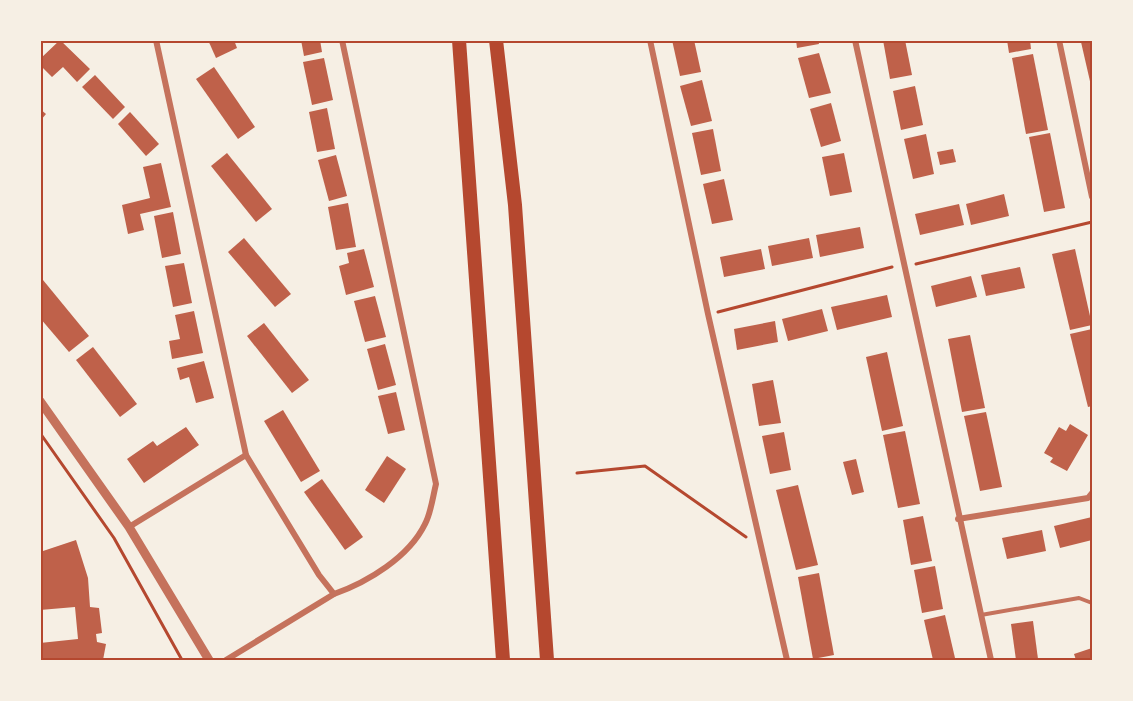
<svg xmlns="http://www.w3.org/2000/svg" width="1133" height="701" font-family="Poppins,sans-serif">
  <rect width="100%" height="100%" fill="#f6efe4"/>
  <!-- building -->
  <g fill="#bf614a">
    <polygon points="60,40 90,69 77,82 63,67 52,77 40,65 40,59"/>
    <polygon points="208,40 234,40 237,48 216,58"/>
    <polygon points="301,40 320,40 322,52 304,56"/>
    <polygon points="672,40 694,40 701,72 680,76"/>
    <polygon points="796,40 818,40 819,44 797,48"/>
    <polygon points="883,40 905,40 912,75 890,79"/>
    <polygon points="1007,40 1030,40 1031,49 1009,53"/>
    <polygon points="1092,40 1092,90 1081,42"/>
    <polygon points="819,53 831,93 809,98 798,58"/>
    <polygon points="1033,54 1048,130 1026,134 1012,58"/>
    <polygon points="324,58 333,100 312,105 303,62"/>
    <polygon points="214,67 255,127 238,139 196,79"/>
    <polygon points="95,75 125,107 113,119 82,87"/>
    <polygon points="702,80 712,121 691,126 680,86"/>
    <polygon points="915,86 923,125 901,130 893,91"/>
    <polygon points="831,103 841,141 821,147 810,109"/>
    <polygon points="327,108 335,149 317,152 309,112"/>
    <polygon points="40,109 46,114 40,121"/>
    <polygon points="130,112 159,144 146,156 118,124"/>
    <polygon points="713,129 721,171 701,175 692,133"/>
    <polygon points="1050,133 1065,208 1044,212 1029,137"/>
    <polygon points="926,134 934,174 913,179 904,139"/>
    <polygon points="953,149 956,162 940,165 937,152"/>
    <polygon points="227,153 272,209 256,222 211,166"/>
    <polygon points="844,153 852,192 830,196 822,157"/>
    <polygon points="336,155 347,196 329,201 318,160"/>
    <polygon points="161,163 171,207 140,214 144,230 128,234 122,205 150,198 143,167"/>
    <polygon points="724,179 733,220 712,224 703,184"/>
    <polygon points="1004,194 1009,216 971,225 966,204"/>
    <polygon points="348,203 356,247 336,250 328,207"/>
    <polygon points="959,204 964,225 920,235 915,214"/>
    <polygon points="173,212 181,254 162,258 154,216"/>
    <polygon points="860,227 864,248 820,257 816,235"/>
    <polygon points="244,238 291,294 275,307 228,252"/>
    <polygon points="809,238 813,258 772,266 768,246"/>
    <polygon points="364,249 374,287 346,295 339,266 349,263 347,253"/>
    <polygon points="761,249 765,269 724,277 720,257"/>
    <polygon points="1075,249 1092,325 1070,330 1052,254"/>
    <polygon points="184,263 192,303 173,307 165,266"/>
    <polygon points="1020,267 1025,288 986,296 981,275"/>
    <polygon points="971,276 977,297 936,307 931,286"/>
    <polygon points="43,280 89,336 69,352 40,318 40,283"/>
    <polygon points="887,295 892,317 837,330 831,307"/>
    <polygon points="375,296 386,337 365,342 354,301"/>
    <polygon points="822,309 828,331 788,341 782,319"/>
    <polygon points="194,311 203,353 172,359 169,341 180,339 175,315"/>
    <polygon points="775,321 778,342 737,350 734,329"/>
    <polygon points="264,323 309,380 292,393 247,336"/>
    <polygon points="1092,329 1092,406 1088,407 1070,334"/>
    <polygon points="970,335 985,408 962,412 948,339"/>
    <polygon points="385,344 396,385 378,390 367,349"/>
    <polygon points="93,347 137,404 120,417 76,360"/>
    <polygon points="887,352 903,426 882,431 866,357"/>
    <polygon points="204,361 214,398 196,403 189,377 180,380 177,368"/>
    <polygon points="773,380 781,423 759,426 752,384"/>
    <polygon points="396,392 405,430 388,434 378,396"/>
    <polygon points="283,410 320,471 301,482 264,421"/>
    <polygon points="986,412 1002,487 980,491 964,416"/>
    <polygon points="1070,424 1088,435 1067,471 1050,462 1053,458 1044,453 1059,427 1066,431"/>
    <polygon points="186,427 199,445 144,483 127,459 153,441 157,446"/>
    <polygon points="905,431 920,504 898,508 883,435"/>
    <polygon points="784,432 791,470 770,474 762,436"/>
    <polygon points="387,456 406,469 384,503 365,490"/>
    <polygon points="856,459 864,492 852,495 843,462"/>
    <polygon points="322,479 363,537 345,550 304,492"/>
    <polygon points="798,485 818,565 796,570 776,490"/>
    <polygon points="923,516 932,561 911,565 903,520"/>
    <polygon points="1092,517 1092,540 1060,548 1054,526"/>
    <polygon points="1042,530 1046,551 1007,559 1002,538"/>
    <polygon points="76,540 88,578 90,607 99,608 102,633 96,634 97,642 106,644 103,660 40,660 40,643 78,639 75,607 40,610 40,552"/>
    <polygon points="935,566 943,609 922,613 914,570"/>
    <polygon points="819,573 834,655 813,659 798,577"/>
    <polygon points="945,615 955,658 933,660 924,620"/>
    <polygon points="1033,621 1038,659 1016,660 1011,624"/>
    <polygon points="1092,648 1092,660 1076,660 1074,654"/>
  </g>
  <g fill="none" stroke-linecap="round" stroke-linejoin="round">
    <!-- path -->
    <g stroke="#b5482f" stroke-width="3">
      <polyline points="916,264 1092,222"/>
      <polyline points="718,312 892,267"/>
      <polyline points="40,433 114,538 182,660"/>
      <polyline points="577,473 645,466 746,537"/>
    </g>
    <!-- service -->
    <polyline stroke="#c5725c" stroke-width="4" points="981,615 1079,598 1092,603"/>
    <!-- minor -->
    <g stroke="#c5725c" stroke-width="6">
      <polyline points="156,40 246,455 319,575 334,594"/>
      <polyline points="650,40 708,314 787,660"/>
      <polyline points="855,40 991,660"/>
      <polyline points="1059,40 1092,197"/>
      <polyline points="958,519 1088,498 1092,493"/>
      <polyline points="129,527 246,455"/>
      <path d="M226,660L334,594C368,582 409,557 425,524C431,513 433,496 436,484L342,40"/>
    </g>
    <!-- tertiary -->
    <polyline stroke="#c5725c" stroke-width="9" points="40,401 129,527 209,660"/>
    <!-- motorway -->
    <g stroke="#b5482f" stroke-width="14">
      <polyline points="459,40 503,660"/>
      <polyline points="496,40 515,205 547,660"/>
    </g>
  </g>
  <!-- border -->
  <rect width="1133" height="701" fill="none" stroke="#f6efe4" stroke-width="84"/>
  <rect x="42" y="42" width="1049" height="617" fill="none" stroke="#b5482f" stroke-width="2"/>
</svg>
